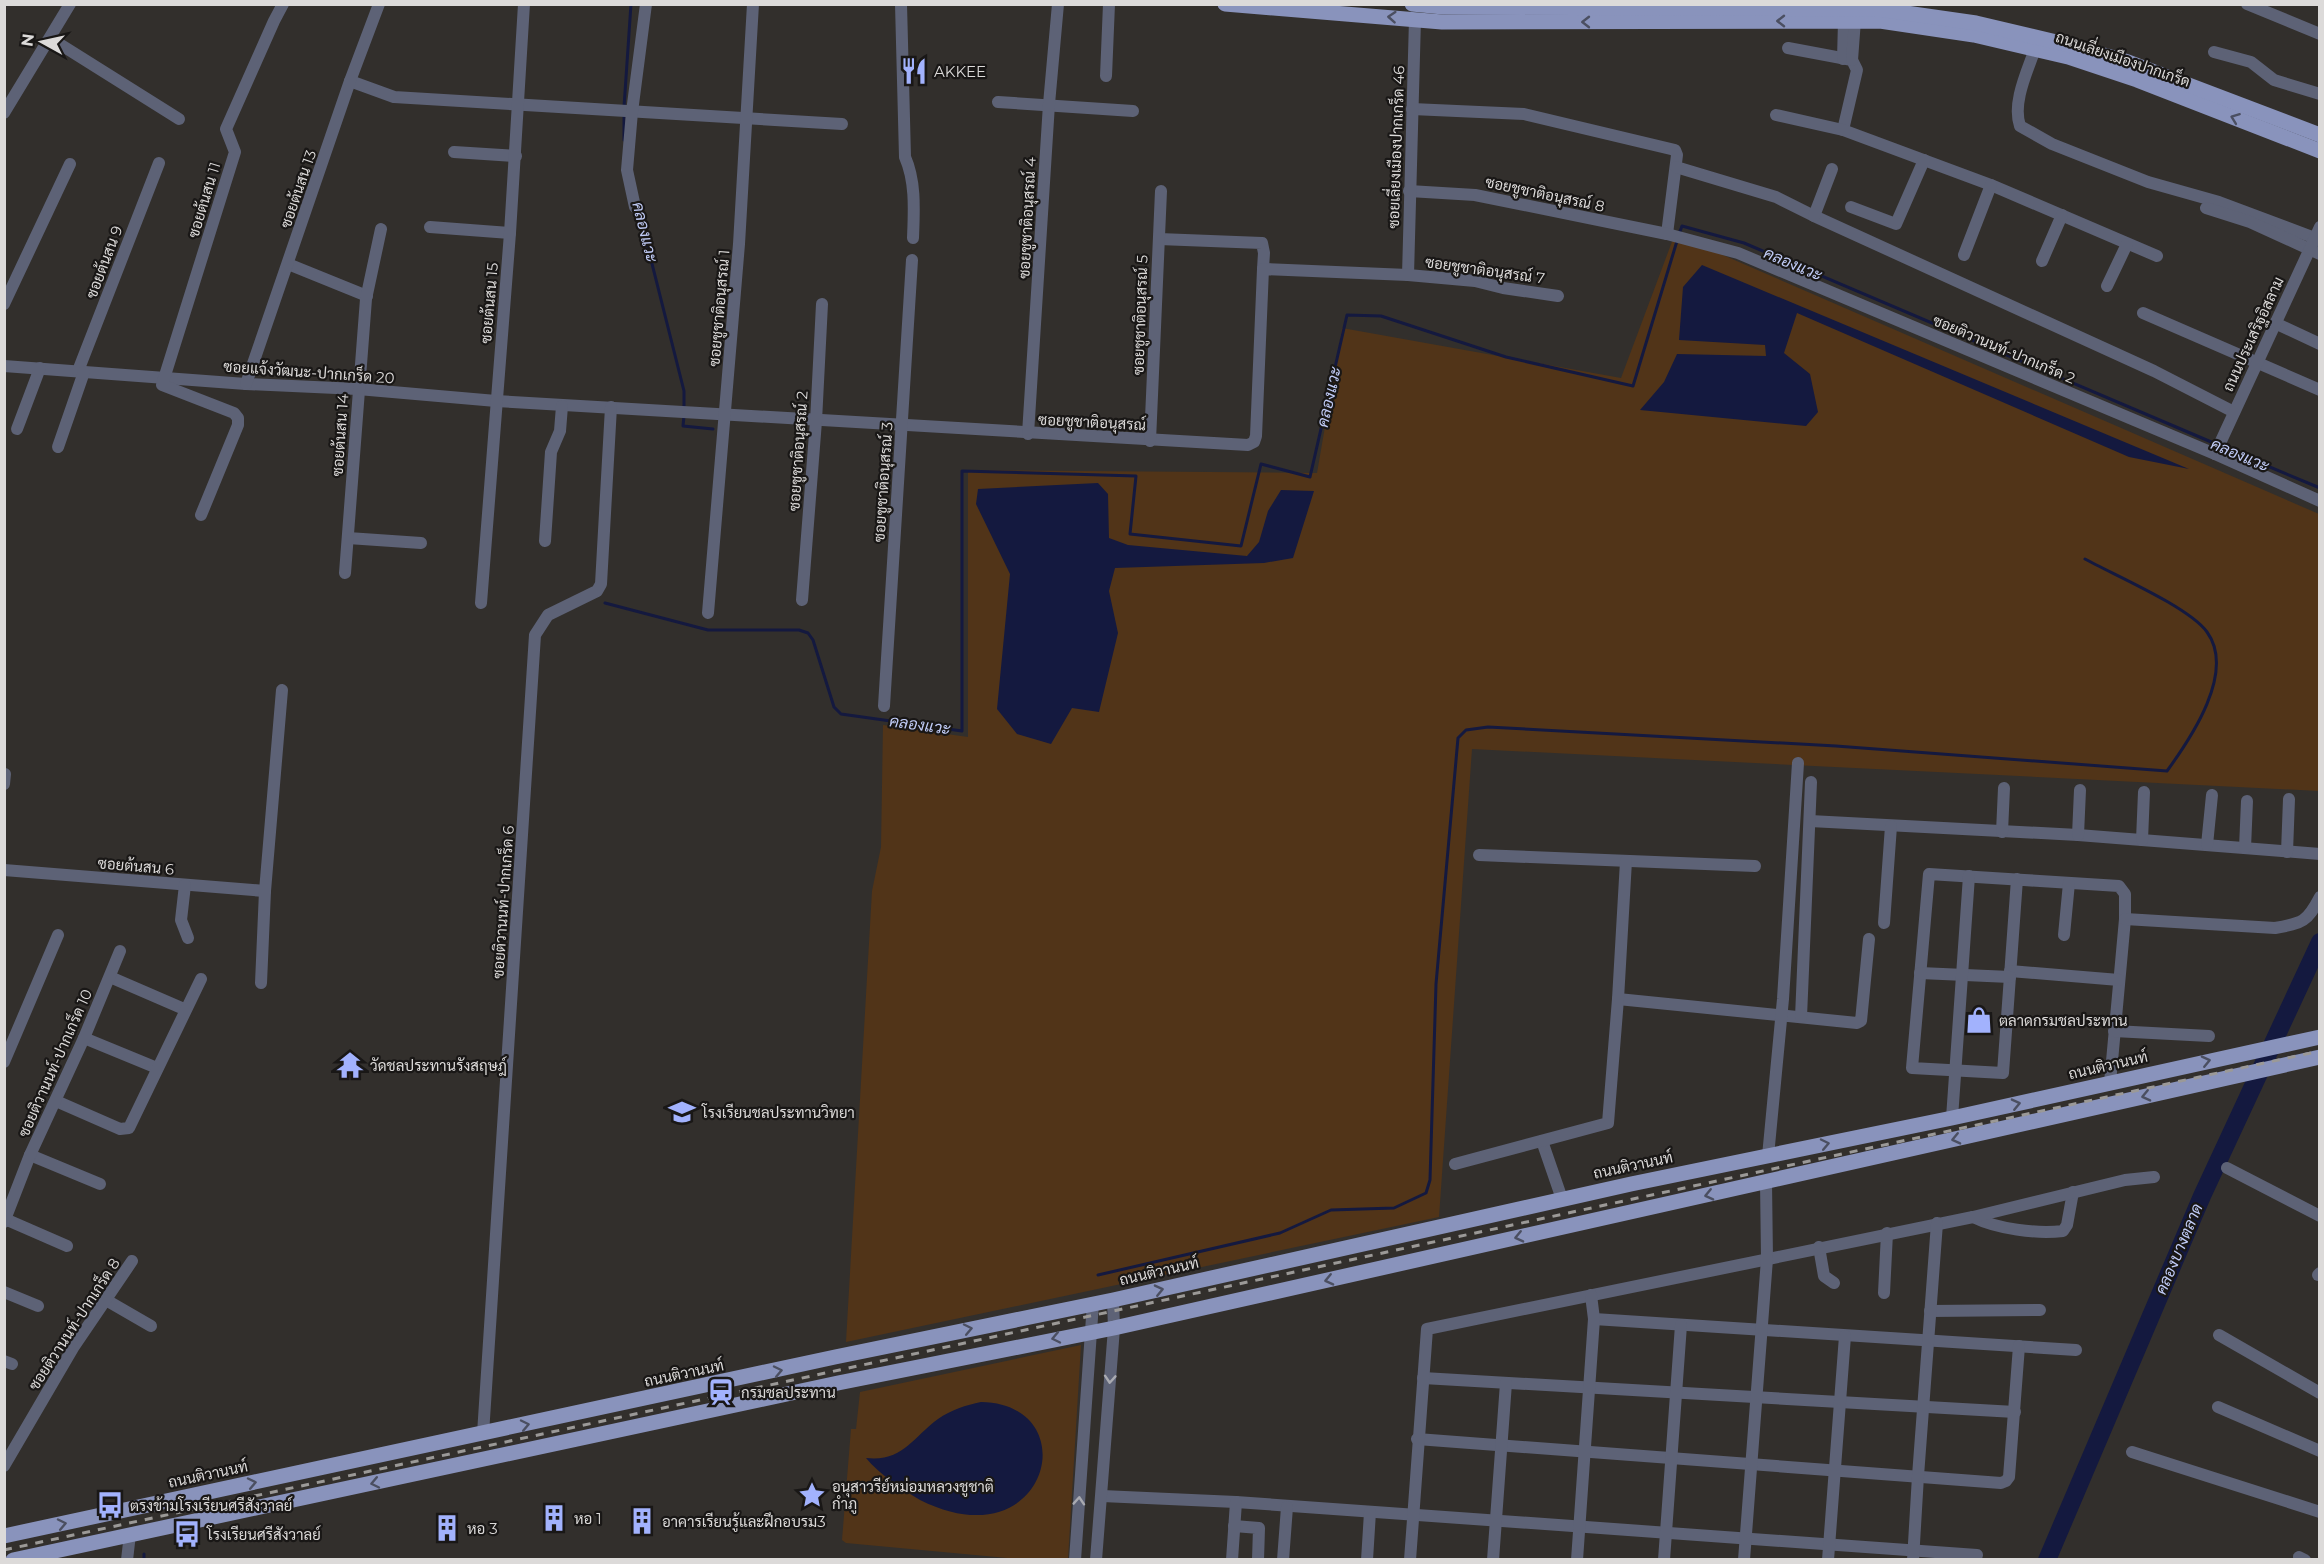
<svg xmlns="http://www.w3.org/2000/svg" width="2324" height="1564" font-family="Montserrat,Sarabun,sans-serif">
  <rect width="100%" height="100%" fill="#322f2c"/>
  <!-- green -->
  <g fill="#513418">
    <polygon points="1673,239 1716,252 2319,514 2319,791 1472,749 1439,1217 846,1342 872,891 881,847 883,725 968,737 968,470 1317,473 1342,328 1621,378"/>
    <polygon points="1081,1345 1068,1559 1019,1559 846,1543 842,1540 851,1429 856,1429 860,1392"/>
  </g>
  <!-- water -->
  <g fill="#14193f">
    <polygon points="1702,265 2189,469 2129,457 1797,313 1784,353 1810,374 1818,412 1806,426 1640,410 1664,382 1677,354 1766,356 1765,345 1679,340 1683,287"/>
    <polygon points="1098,483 1108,494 1109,538 1128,545 1247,556 1259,542 1268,511 1281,490 1314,491 1293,558 1264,563 1115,568 1109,591 1118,633 1099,712 1072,708 1051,744 1017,734 997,709 1010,574 976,504 978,489"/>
    <path d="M981,1402C1088,1404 1048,1564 920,1500C902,1489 879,1474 866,1458C903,1462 912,1438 938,1419C951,1410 966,1405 981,1402Z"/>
  </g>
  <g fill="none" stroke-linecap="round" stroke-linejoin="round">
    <!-- stream -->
    <g stroke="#14193f" stroke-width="3">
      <polyline points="624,107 631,4"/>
      <polyline points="624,114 624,140"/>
      <polyline points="638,208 684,391 684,409"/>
      <polyline points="1679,234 1682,226 1744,243 2216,444"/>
      <polyline points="684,416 683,426 713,429"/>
      <polyline points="2222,447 2320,488"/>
      <polyline points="605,603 708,630 799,630 808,633 813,640 834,707 841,714 962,731 962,471 1136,476 1130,534 1241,546 1261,464 1310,477 1347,315 1381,316 1506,357 1633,386 1677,241"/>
      <path d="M1098,1275L1280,1233L1331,1210L1394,1208L1426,1193L1430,1180L1436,984L1458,738L1466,730L1488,727L1836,746L2167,771C2191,738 2236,672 2207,632C2189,607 2114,575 2085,559"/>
      <polyline points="144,1560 144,1554"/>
    </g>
    <!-- river -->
    <polyline stroke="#14193f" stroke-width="18" points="2047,1560 2202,1196 2320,942"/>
    <!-- minor -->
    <g stroke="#5d6276" stroke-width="12">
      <path d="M901,4L905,157C916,182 914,211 913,238"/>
      <polyline points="2247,4 2320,34"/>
      <polyline points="50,38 179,119"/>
      <polyline points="1788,48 1852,60 1857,70 1843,130"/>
      <path d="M2035,49C2027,72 2012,103 2020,126L2052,144L2148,182L2219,202L2315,238"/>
      <polyline points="2214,52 2251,62 2274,80 2320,94"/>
      <polyline points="1843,59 1844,21"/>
      <polyline points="1852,60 1855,20"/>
      <polyline points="1106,76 1109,4"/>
      <polyline points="350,81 394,97 842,124"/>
      <polyline points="998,102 1133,111"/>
      <polyline points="1412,109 1524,114 1675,150 1677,155 1667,234"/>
      <polyline points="4,113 70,4"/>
      <polyline points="1776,115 1843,130 1991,185 2157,256"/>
      <polyline points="454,152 516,156"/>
      <polyline points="1676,167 1776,197 1814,216 2154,371 2234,412"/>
      <polyline points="1409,191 1475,195 1667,234 1738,253 2215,454 2320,501"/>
      <polyline points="635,207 627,170 632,112 646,4"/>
      <polyline points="1851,207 1896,224 1924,160"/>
      <polyline points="2206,208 2250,222 2320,254"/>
      <polyline points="1814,216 1832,169"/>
      <polyline points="430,227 510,233"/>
      <polyline points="1159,239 1262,243 1264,253 1263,269"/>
      <polyline points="1964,255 1991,185"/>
      <polyline points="2042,261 2062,215"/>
      <polyline points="288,264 367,296"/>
      <polyline points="1408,275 1415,19"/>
      <polyline points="2107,286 2127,244"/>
      <polyline points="4,304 70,164"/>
      <polyline points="2143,313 2320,390"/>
      <polyline points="2275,323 2320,344"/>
      <polyline points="4,366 246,384 358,389 496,401 1248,445 1254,442 1256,436 1263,269 1408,275 1475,281 1503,288 1558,296"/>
      <polyline points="78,371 159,163"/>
      <polyline points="246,384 350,81 379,4"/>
      <polyline points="17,429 40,368"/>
      <polyline points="1028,434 1049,104 1058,4"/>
      <polyline points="1150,441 1161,191"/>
      <polyline points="58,447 84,372"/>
      <polyline points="2215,454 2320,227"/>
      <polyline points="201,515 238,425 238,418 234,413 162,385 235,152 226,129 274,21 283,4"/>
      <polyline points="348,538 421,543"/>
      <polyline points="545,541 551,452 560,431 562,406"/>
      <polyline points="345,573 366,299 381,229"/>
      <polyline points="802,600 816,421 822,304"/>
      <polyline points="481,603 510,233 524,4"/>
      <polyline points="708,613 739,244 753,4"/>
      <polyline points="884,706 912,260"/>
      <polyline points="4,784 5,774"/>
      <polyline points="1810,821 2078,835 2320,854"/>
      <polyline points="2002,832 2004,788"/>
      <polyline points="2078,835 2080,790"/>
      <polyline points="2142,840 2144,792"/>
      <polyline points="2207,845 2212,795"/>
      <polyline points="2245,848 2247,801"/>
      <polyline points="2287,852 2289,799"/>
      <polyline points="1479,855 1755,866"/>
      <polyline points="4,870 265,891"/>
      <path d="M2017,879L2003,1073L1912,1068L1929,874C1992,878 2056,882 2119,886L2125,894V919L2110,1083"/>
      <polyline points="185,885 181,920 188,938"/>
      <path d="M2125,919L2275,928C2303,923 2307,922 2320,897"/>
      <polyline points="1884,923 1891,826"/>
      <polyline points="2064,935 2069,883"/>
      <polyline points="2010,971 2119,980"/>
      <polyline points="1920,973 2010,977"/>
      <polyline points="110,977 184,1009"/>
      <polyline points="261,983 265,891 282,690"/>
      <polyline points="1618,999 1857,1023 1861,1021 1869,939"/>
      <polyline points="1801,1017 1811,782"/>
      <polyline points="2114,1031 2209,1036"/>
      <polyline points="84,1038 157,1068"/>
      <polyline points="4,1062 58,935"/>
      <polyline points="56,1101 120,1129 129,1128 201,979"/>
      <polyline points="1952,1118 1969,876"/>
      <polyline points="1542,1141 1562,1199"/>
      <polyline points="30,1155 100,1184"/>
      <polyline points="1768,1156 1783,999 1798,763"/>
      <polyline points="1455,1164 1608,1123 1618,999 1626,861"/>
      <polyline points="2227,1168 2320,1216"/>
      <path d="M1973,1217C1997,1229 2036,1234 2063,1231L2067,1225L2073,1192"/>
      <polyline points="5,1219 67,1246"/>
      <polyline points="4,1222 30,1155 84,1038 120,951"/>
      <polyline points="1819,1247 1824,1276 1834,1283"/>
      <polyline points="2318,1275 2320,1273"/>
      <polyline points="4,1292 38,1306"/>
      <polyline points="1884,1293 1887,1233"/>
      <polyline points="106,1300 151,1326"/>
      <polyline points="1930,1311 2040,1310"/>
      <polyline points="1594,1319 2076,1350"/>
      <polyline points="2219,1335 2320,1393"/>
      <polyline points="4,1361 12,1364"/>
      <polyline points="1423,1378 2015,1412"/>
      <polyline points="2218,1407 2320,1451"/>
      <polyline points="483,1434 535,635 548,615 597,591 601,584 611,407"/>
      <polyline points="1417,1439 2001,1483 2006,1481 2009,1477 2019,1346"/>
      <polyline points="2132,1452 2320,1512"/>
      <polyline points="4,1466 73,1348 132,1261"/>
      <polyline points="1102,1496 1236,1502 1977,1555"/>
      <polyline points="1234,1526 1259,1528 1258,1560"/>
      <polyline points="2299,1557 2305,1560"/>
      <polyline points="127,1560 130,1534"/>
      <polyline points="1075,1560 1093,1303"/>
      <polyline points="1096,1560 1114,1328 1113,1300"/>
      <polyline points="1232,1560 1236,1502"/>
      <polyline points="1283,1560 1287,1507"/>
      <polyline points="1367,1560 1370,1512"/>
      <polyline points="1410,1560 1427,1329 1973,1217 2125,1180 2154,1177"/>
      <polyline points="1493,1560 1506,1383"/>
      <polyline points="1577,1560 1594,1319 1591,1295"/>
      <polyline points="1664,1560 1681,1325"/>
      <polyline points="1744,1560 1767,1259 1766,1182"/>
      <polyline points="1828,1560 1845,1336"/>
      <polyline points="1913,1560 1918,1476 1937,1223"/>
    </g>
    <!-- major -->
    <g stroke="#8993bc" stroke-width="15">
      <polyline points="1225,4 1442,22 1880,21 1974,35 2068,57 2137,80 2320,151"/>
      <polyline points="1412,4 1443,7 1878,9 1976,23 2069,45 2128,62 2320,135"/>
      <polyline points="4,1536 835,1357 1113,1300 1631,1184 1952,1118 2320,1037"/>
      <polyline points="13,1560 838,1383 1114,1328 2320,1057"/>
    </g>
    <!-- rail -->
    <polyline stroke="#9b9997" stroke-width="3" stroke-dasharray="8 8" stroke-linecap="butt" points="4,1550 2320,1051"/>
  </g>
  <!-- one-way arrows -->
  <defs><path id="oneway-chevron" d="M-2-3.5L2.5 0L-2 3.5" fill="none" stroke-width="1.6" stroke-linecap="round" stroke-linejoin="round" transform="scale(1.5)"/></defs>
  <g stroke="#4b4f61">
    <use href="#oneway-chevron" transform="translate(1392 17) rotate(-176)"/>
    <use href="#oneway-chevron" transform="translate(1781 21) rotate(180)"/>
    <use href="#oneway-chevron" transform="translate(1586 22) rotate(180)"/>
    <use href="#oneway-chevron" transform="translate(2235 118) rotate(-159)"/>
    <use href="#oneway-chevron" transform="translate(2206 1061) rotate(-13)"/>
    <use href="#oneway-chevron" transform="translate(2146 1096) rotate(167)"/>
    <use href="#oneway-chevron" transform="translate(2016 1104) rotate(-13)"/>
    <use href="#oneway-chevron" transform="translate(1956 1139) rotate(167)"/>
    <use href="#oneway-chevron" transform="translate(1825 1144) rotate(-12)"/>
    <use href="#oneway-chevron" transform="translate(1709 1195) rotate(167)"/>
    <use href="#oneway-chevron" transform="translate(1519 1237) rotate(167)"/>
    <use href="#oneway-chevron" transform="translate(1329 1280) rotate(167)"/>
    <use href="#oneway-chevron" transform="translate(1159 1290) rotate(-13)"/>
    <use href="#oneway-chevron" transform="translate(968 1329) rotate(-12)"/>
    <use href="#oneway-chevron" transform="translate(1056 1338) rotate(168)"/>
    <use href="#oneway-chevron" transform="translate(778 1371) rotate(-12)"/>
    <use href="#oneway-chevron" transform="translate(525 1425) rotate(-12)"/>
    <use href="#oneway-chevron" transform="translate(252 1483) rotate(-12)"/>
    <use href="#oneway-chevron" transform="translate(375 1483) rotate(168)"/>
    <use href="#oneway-chevron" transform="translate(62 1524) rotate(-12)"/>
  </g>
  <g stroke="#a9aab1">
    <use href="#oneway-chevron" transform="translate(1110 1379) rotate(94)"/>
    <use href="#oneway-chevron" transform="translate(1079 1501) rotate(-86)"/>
  </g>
  <!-- icons -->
  <defs>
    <symbol id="restaurant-bare" viewBox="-9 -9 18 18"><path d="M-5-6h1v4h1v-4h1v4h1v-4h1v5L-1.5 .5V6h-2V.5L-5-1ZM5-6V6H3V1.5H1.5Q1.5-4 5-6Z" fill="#a2b2fd" stroke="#191716" stroke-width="2.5" paint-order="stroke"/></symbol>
    <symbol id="shop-bare" viewBox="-9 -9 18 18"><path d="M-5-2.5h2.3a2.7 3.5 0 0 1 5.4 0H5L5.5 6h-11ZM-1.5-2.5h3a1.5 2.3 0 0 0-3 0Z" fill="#a2b2fd" stroke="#191716" stroke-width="2.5" paint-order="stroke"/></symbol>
    <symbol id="temple-bare" viewBox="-9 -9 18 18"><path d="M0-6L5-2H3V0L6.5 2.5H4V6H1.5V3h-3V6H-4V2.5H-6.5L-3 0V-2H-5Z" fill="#a2b2fd" stroke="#191716" stroke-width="2.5" paint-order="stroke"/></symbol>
    <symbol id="school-bare" viewBox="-9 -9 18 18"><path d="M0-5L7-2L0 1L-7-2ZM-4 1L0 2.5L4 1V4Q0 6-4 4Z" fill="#a2b2fd" stroke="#191716" stroke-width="2.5" paint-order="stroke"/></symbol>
    <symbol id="station-bare" viewBox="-9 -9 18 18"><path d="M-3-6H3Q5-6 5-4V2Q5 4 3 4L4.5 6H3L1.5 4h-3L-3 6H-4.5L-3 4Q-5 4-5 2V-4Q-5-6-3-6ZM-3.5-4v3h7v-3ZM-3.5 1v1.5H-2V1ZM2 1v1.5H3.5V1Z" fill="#a2b2fd" stroke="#191716" stroke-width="2.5" paint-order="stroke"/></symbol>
    <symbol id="sight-bare" viewBox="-9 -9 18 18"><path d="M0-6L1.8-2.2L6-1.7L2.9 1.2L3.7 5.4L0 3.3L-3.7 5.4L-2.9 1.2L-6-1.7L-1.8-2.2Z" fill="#a2b2fd" stroke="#191716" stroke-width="2.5" paint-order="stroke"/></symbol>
    <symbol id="bus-bare" viewBox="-9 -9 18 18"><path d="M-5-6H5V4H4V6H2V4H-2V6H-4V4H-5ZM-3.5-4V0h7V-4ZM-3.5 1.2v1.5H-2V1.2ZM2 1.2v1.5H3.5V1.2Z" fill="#a2b2fd" stroke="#191716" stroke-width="2.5" paint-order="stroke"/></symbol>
    <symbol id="building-bare" viewBox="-9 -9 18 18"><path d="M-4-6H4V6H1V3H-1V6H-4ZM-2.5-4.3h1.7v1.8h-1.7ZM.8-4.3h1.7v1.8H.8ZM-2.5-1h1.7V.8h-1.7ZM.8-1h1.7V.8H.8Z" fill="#a2b2fd" stroke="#191716" stroke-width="2.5" paint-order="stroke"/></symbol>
  </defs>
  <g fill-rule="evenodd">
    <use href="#restaurant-bare" x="895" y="52" width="38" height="38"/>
    <use href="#shop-bare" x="1960" y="1001" width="38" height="38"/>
    <use href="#temple-bare" x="331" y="1046" width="38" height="38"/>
    <use href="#school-bare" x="663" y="1093" width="38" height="38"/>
    <use href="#station-bare" x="702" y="1373" width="38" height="38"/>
    <use href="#sight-bare" x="793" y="1476" width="38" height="38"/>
    <use href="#bus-bare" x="91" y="1486" width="38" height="38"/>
    <use href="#building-bare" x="535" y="1499" width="38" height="38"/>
    <use href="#building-bare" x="623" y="1502" width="38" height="38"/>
    <use href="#building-bare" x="428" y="1509" width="38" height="38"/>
    <use href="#bus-bare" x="168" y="1515" width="38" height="38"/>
  </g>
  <g text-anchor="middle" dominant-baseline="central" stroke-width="4.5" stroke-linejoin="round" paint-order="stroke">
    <!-- street labels -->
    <g font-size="15" fill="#dcdad9" stroke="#191716">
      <text transform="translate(2123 59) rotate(19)">ถนนเลี่ยงเมืองปากเกร็ด</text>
      <text transform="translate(1396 147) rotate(-88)">ซอยเลี่ยงเมืองปากเกร็ด 46</text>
      <text transform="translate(298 189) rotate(-71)">ซอยต้นสน 13</text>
      <text transform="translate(1545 194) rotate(12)">ซอยชูชาติอนุสรณ์ 8</text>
      <text transform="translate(204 200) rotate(-73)">ซอยต้นสน 11</text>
      <text transform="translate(1027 218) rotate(-87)">ซอยชูชาติอนุสรณ์ 4</text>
      <text transform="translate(104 262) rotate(-69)">ซอยต้นสน 9</text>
      <text transform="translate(1485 270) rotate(8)">ซอยชูชาติอนุสรณ์ 7</text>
      <text transform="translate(489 303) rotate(-85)">ซอยต้นสน 15</text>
      <text transform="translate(719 308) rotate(-85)">ซอยชูชาติอนุสรณ์ 1</text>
      <text transform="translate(1140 315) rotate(-88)">ซอยชูชาติอนุสรณ์ 5</text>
      <text transform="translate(2253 334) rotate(-65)">ถนนประเสริฐอิสลาม</text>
      <text transform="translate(2004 349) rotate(23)">ซอยติวานนท์-ปากเกร็ด 2</text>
      <text transform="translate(309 372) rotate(4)">ซอยแจ้งวัฒนะ-ปากเกร็ด 20</text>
      <text transform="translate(1092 422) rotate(3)">ซอยชูชาติอนุสรณ์</text>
      <text transform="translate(340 435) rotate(-86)">ซอยต้นสน 14</text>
      <text transform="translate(798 451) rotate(-86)">ซอยชูชาติอนุสรณ์ 2</text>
      <text transform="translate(883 482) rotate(-86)">ซอยชูชาติอนุสรณ์ 3</text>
      <text transform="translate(136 866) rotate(5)">ซอยต้นสน 6</text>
      <text transform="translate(503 902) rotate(-86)">ซอยติวานนท์-ปากเกร็ด 6</text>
      <text transform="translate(55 1063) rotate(-66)">ซอยติวานนท์-ปากเกร็ด 10</text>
      <text transform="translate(2108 1065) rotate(-13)">ถนนติวานนท์</text>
      <text transform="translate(1633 1165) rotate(-12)">ถนนติวานนท์</text>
      <text transform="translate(1159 1271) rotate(-13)">ถนนติวานนท์</text>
      <text transform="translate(74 1324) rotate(-57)">ซอยติวานนท์-ปากเกร็ด 8</text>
      <text transform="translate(684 1373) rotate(-12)">ถนนติวานนท์</text>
      <text transform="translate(208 1474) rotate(-12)">ถนนติวานนท์</text>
    </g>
    <!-- poi labels -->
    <g font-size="15" fill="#dcdad9" stroke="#191716" text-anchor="start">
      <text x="934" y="71">AKKEE</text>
      <text x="1999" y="1020">ตลาดกรมชลประทาน</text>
      <text x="370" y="1065">วัดชลประทานรังสฤษฎ์</text>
      <text x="702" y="1112">โรงเรียนชลประทานวิทยา</text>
      <text x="741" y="1392">กรมชลประทาน</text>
      <text x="832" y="1486">อนุสาวรีย์หม่อมหลวงชูชาติ<tspan x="832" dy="17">กำภู</tspan></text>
      <text x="130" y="1505">ตรงข้ามโรงเรียนศรีสังวาลย์</text>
      <text x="574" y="1518">หอ 1</text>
      <text x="662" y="1521">อาคารเรียนรู้และฝึกอบรม3</text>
      <text x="467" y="1528">หอ 3</text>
      <text x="207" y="1534">โรงเรียนศรีสังวาลย์</text>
    </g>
    <!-- water labels -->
    <g font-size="16" font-style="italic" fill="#c0cbf6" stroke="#191716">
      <text transform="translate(645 232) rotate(76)">คลองแวะ</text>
      <text transform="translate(1793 264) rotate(23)">คลองแวะ</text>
      <text transform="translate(1329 397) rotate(-77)">คลองแวะ</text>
      <text transform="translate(2240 455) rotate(23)">คลองแวะ</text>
      <text transform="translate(920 725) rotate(8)">คลองแวะ</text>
      <text transform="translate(2179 1249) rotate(-67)">คลองบางตลาด</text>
    </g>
  </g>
  <!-- border -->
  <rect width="2324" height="1564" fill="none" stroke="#dcdad9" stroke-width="12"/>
  <!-- north arrow -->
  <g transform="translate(42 42) rotate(278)" stroke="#191716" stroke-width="4.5" paint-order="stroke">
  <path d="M0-4.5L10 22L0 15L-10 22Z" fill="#dcdad9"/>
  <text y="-9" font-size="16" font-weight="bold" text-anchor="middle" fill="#dcdad9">N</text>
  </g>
</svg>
